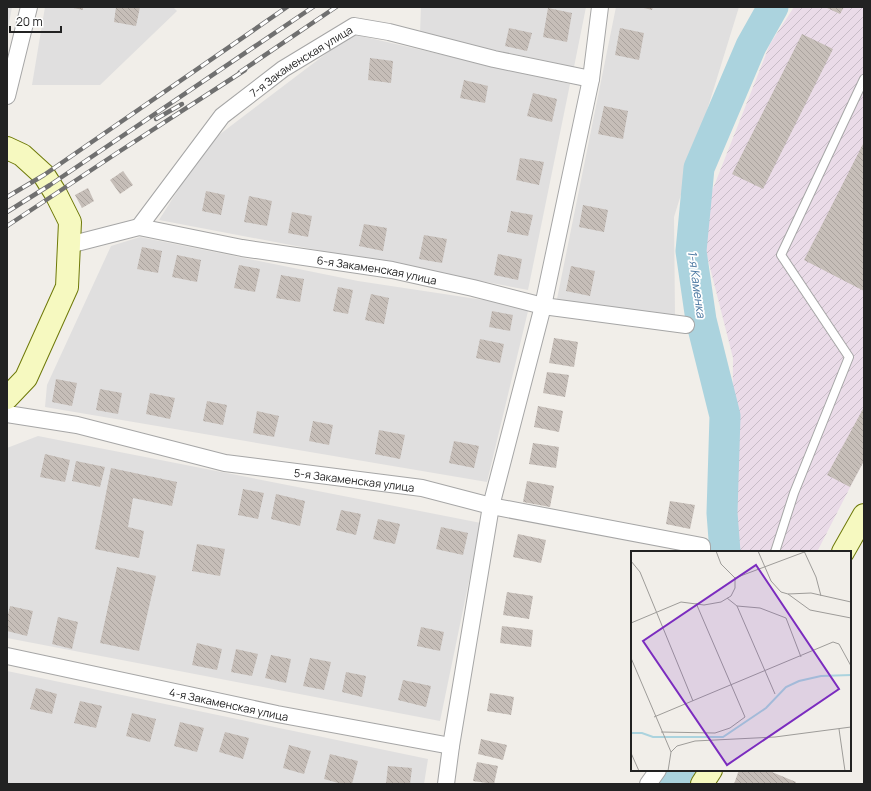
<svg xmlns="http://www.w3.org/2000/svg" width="871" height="791" font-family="Manrope,sans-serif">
  <defs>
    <pattern id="industrial-furrows" width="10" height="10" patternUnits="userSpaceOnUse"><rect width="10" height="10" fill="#eadbe8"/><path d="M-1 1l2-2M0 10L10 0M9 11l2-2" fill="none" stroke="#c8bcc7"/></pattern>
    <pattern id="building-back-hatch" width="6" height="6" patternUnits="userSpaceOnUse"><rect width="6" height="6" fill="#c6beb8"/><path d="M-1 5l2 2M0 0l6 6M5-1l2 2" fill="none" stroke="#aaa39e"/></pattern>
  </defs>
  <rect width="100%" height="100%" fill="#f1eee9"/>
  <!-- residential -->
  <g fill="#e0dfdf">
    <polygon points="7,7 12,7 7,34"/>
    <polygon points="45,7 173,7 177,11 100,85 32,85"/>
    <polygon points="421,7 586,7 574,67 420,34"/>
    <polygon points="616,7 739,7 674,217 675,316 557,299"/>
    <polygon points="352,34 570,84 528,290 159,220 207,144"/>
    <polygon points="140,237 358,281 529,307 487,482 45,407 47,385 111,246"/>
    <polygon points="38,436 481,523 440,721 7,638 7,448"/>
    <polygon points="7,671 428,759 424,784 7,784"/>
  </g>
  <!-- industrial -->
  <polygon fill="url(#industrial-furrows)" points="794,7 864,7 864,460 817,552 733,552 731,550 733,358 699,224 770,44"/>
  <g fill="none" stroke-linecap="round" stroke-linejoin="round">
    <!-- river -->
    <g stroke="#abd3de" stroke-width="31">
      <polyline points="725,552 722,513 725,416 701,320 691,251 699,168 751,46 773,7"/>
      <polyline points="672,784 683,770"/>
    </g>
  </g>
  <!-- building -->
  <g fill="url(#building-back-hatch)">
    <polygon points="69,7 83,7 83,10"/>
    <polygon points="116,7 140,7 136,26 114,22"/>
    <polygon points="640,7 653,7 652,10"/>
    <polygon points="825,7 844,7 840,14"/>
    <polygon points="548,8 572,13 567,42 543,37"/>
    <polygon points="509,28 532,33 527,51 505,46"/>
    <polygon points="620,28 644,33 639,60 615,55"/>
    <polygon points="802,34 833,49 763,189 732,174"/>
    <polygon points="370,58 393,61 391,83 368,80"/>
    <polygon points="464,80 488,86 485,103 460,98"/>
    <polygon points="533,93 557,99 552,122 527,116"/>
    <polygon points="604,106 628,111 623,139 598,134"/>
    <polygon points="864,142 864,291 804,260"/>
    <polygon points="520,158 544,162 539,185 516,180"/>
    <polygon points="123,171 133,185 120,194 110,180"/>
    <polygon points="88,188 94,201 82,208 75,195"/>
    <polygon points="206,191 225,195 221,215 202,211"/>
    <polygon points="249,196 272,201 267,226 244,222"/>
    <polygon points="583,205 608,210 604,232 579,227"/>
    <polygon points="511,211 533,215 528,236 507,232"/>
    <polygon points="292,212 312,216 308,237 288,233"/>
    <polygon points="364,224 387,228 383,251 359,246"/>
    <polygon points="424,235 447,239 442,263 419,259"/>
    <polygon points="142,247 162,251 158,273 137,269"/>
    <polygon points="498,254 522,259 518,280 494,275"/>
    <polygon points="177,255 201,260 197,282 172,277"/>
    <polygon points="239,265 260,269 255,292 234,288"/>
    <polygon points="571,266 595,271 590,296 566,291"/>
    <polygon points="281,275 304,279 300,302 276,298"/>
    <polygon points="338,287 353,290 348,314 333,311"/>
    <polygon points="371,294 389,298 384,324 365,320"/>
    <polygon points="492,311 513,315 510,331 489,327"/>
    <polygon points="554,338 578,342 574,367 549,363"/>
    <polygon points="480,339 504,344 500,363 476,358"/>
    <polygon points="547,372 569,375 565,397 543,393"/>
    <polygon points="56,379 77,383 72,406 52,402"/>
    <polygon points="100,389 122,393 118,414 96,410"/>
    <polygon points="150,393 175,398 170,419 146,414"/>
    <polygon points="207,401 227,405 223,425 203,421"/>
    <polygon points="538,406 563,411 559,432 534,427"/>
    <polygon points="864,407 864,461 850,487 827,475"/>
    <polygon points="257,411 279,416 274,437 253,433"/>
    <polygon points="313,421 333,425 329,445 309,441"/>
    <polygon points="379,430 405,435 400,459 375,454"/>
    <polygon points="454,441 479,446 474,468 449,463"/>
    <polygon points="533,443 559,447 556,468 529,464"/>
    <polygon points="45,454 70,460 65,482 40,477"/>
    <polygon points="76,461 105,467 100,487 72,481"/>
    <polygon points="111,468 177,482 172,506 133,498 128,527 144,531 139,558 95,549"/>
    <polygon points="527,481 554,486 550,507 523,502"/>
    <polygon points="243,489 264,493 258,519 238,515"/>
    <polygon points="276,494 305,501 300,526 271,519"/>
    <polygon points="670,501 695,505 690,529 666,524"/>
    <polygon points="341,510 361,514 356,535 336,530"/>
    <polygon points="378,519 400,524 395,544 373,539"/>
    <polygon points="441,527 468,533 463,555 436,549"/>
    <polygon points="518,534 546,540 541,563 513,557"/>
    <polygon points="197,544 225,549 220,576 192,571"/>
    <polygon points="117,567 156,576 139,651 100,643"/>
    <polygon points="507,592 533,596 529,619 503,615"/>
    <polygon points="10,606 33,611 27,636 7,631 7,619"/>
    <polygon points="58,617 78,622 72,649 52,644"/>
    <polygon points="502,626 533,630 531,647 500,643"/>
    <polygon points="421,627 444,632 440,651 417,646"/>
    <polygon points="197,643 222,649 217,670 192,665"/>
    <polygon points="236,649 258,654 252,676 231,672"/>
    <polygon points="271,655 291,659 286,683 265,678"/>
    <polygon points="310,658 331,662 324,690 303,686"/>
    <polygon points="346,672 366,676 362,697 342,692"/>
    <polygon points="403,680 431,686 426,707 398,700"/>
    <polygon points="36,688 57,694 52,714 30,709"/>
    <polygon points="490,693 514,697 511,715 487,711"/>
    <polygon points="80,701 102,706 96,728 74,723"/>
    <polygon points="132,713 156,719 150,742 126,736"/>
    <polygon points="180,722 204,728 197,752 174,746"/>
    <polygon points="225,732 249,738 243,759 219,752"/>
    <polygon points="481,739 507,745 503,760 478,754"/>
    <polygon points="289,745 311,751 304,774 283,768"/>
    <polygon points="330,754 358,761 352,784 342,784 324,779"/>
    <polygon points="477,762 498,766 494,784 473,781"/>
    <polygon points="388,766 412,768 410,784 386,784"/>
    <polygon points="739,770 767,770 796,782 795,784 734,784"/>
  </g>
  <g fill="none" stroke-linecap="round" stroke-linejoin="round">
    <defs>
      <polyline id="lane" points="775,552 794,493 849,357 781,255 864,79"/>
      <g id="street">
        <polyline points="7,96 29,7"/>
        <path id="s1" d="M139,227L222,116L283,69L354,26L389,32L494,59L591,79"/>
        <path id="s2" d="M69,245L139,227L242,248L392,270L473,288L543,306L686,325"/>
        <path id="s3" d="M7,414L77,425L225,463L422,488L491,506L702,546V552"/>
        <path id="s4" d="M7,656L277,714L451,746"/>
        <polyline points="446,784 451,746 491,506 543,306 591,79 600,7"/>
        <polyline points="648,784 658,770"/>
      </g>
      <g id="secondary">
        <polyline points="7,148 22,155 44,175 56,194 70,222 67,287 26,378 7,398"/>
        <polyline points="843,552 864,515"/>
        <polyline points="702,784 711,770"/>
      </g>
    </defs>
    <!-- lane casing -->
    <use href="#lane" stroke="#a6a6a6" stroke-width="10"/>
    <!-- street casing -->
    <use href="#street" stroke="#a6a6a6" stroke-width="18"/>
    <!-- secondary casing -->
    <use href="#secondary" stroke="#6e7908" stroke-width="24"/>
    <!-- lane -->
    <use href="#lane" stroke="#fff" stroke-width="8"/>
    <!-- street -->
    <use href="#street" stroke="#fff" stroke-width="16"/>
    <!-- secondary -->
    <use href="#secondary" stroke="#f6f9c0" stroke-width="22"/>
    <defs>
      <g id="rail">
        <polyline points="240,72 336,7"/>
        <polyline points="156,119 182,104"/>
        <polyline points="7,197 44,175 287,7"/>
        <polyline points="7,212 50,185 313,7"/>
        <polyline points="7,226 117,153 245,70"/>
      </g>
    </defs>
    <!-- rail casing -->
    <use href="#rail" stroke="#707070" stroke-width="4.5"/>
    <!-- rail -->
    <use href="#rail" stroke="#fff" stroke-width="3" stroke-dasharray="9" stroke-linecap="butt"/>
  </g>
  <g text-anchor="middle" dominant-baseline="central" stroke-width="3.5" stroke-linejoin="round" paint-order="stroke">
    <!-- street labels -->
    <g font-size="11" fill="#222" stroke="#fff">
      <text stroke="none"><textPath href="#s1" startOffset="235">7-я Закаменская улица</textPath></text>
      <text stroke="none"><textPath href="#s2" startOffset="314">6-я Закаменская улица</textPath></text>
      <text stroke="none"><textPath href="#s3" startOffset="354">5-я Закаменская улица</textPath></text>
      <text stroke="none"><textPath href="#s4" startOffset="227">4-я Закаменская улица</textPath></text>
    </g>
    <!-- water labels -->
    <g font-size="12" font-style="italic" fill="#4976a0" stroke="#fff">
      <text transform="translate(697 284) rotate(82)">1-я Каменка</text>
    </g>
  </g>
  <!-- overview -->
  <g transform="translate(631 551)">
    <rect width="220" height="220" fill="#f1eee9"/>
    <path fill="none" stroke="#abd3de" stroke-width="2" d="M0,182H11L22,186H92L135,157L155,136L168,130L190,125L220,124"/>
    <path fill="none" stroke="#9e9c99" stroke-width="1" d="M85,0L90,13L104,27M127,0L140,30L150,41L157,43L179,59L220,67M173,0L185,26L190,45M0,10L9,21L62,150M104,27L176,0M157,43L180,42L220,51M96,47L106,55L144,143M106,55L129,57L155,67L170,106M0,72L50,51L73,54L90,51L100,45L104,37V27M0,107L40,201L37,220M23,166L202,91L208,93L220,115M208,178L214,220M30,181L84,182L99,177L114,166L65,52M40,201L46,195L64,190L144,186L220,176M0,202L8,220"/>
    <path fill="#7b2cbf" fill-opacity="0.15" stroke="#7b2cbf" stroke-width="2" d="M125,14L208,138L96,214L12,90Z"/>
    <rect width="220" height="220" fill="none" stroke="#222" stroke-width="2"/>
  </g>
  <!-- border -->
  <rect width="871" height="791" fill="none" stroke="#222222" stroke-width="16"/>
  <!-- scale -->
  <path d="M10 26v6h51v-6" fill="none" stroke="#222222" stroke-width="2"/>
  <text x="16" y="26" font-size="12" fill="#222222" stroke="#ffffff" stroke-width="3" paint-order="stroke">20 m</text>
</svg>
